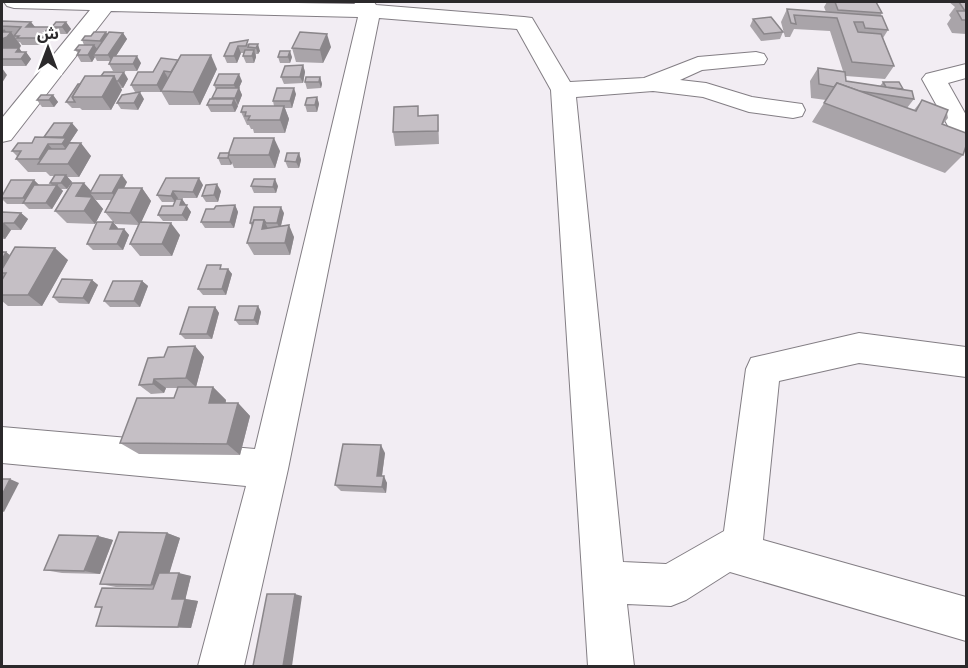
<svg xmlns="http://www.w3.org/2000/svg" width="968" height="668" font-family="'Work Sans','Noto Sans Arabic',sans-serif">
  <rect width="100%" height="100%" fill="#f2edf3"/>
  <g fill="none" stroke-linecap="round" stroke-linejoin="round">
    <defs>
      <g id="minor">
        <polygon points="4,2 240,2 355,4 354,2 374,2 376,5 524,17 532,18 570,82 644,78 698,57 756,52 764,54 767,59 764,64 702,70 680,80 706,83 752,97 802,104 805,110 802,116 793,118 749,112 703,97 653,91 576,97 623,562 666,564 724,531 746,369 751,358 859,333 966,347 966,377 859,363 779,381 763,540 966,597 966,641 730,572 686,600 671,606 627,604 634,666 588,666 551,90 517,29 379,18 288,469 244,666 198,666 246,486 2,463 2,427 255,449 358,17 111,11 11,140 2,142 2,118 90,10 14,8 7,6"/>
        <polygon points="966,64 966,78 948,83 966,115 966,144 957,142 922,79 926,74"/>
      </g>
    </defs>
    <!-- minor casing -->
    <use href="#minor" stroke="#837e84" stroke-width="2"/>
    <!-- minor -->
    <use href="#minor" fill="#fff" fill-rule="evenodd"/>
  </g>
  <!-- wall -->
  <g fill="#a9a4a9">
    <polygon points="827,2 876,2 882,13 881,15 888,30 883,38 894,66 885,79 846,76 846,81 880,86 883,82 903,89 914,99 907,108 914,110 922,100 947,113 948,118 943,124 963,155 945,173 812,122 826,100 811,98 810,81 818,68 843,71 830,31 794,29 790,37 785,37 781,22 787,9 826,12 824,7"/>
    <polygon points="949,2 966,2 966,34 952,33 947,24 951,18 949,15 955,7"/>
    <polygon points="753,19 783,32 780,39 761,41 750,26"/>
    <polygon points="2,21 35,27 54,34 45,45 22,45 20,42 19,42 21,46 19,48 22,52 26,52 31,59 26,66 2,66"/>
    <polygon points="66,22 71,29 67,34 57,34 52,27"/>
    <polygon points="106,32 107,35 123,33 127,39 116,56 141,63 137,71 113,71 109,64 110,61 97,61 95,57 92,62 81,62 77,55 78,53 75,50 84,45 82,40 91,36"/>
    <polygon points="230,43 250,44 260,51 258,54 256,54 256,57 254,63 246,63 243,56 244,53 241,53 237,63 227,63 224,56"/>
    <polygon points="331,47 323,63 296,62 292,48"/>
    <polygon points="280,51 292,57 290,63 280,63 278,57"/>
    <polygon points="303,65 305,72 303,83 284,84 281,77"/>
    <polygon points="217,69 200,105 169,105 161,91 168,78 161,92 135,92 131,85 153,72"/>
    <polygon points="320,77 322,84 321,88 307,89 305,82"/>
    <polygon points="128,79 123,88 121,88 122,90 111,110 82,110 80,108 72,108 66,102 78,84"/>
    <polygon points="242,81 239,88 242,95 238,105 237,105 238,106 235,112 211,112 207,105 213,99 212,98 216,90 214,85"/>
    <polygon points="296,94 292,108 285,108 289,119 285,133 254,133 253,129 251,129 249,125 247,125 241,112 274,106 273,101"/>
    <polygon points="53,95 58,102 54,107 42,107 37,100"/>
    <polygon points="317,97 319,104 317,112 307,112 305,105"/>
    <polygon points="144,99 138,110 121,109 117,103"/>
    <polygon points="438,115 439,144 395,146 393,132"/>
    <polygon points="78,130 70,142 91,156 79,177 67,177 72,182 67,189 61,189 63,191 52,209 29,209 24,204 7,204 2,199 2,196 34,180 39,185 52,185 50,183 54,176 50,176 46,172 28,172 16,159 17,156 12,151 45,138"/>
    <polygon points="280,151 275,168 234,168 232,163 231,165 221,165 218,158 220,153"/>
    <polygon points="299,153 301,160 299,168 288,168 285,161"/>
    <polygon points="166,178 203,185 197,198 178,198 177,199 182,199 191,212 187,221 163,221 158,215 173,206 175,202 162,202 157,195"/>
    <polygon points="127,182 124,188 142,188 151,201 141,222 180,235 172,256 140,256 130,244 138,225 115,224 105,212 111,200 96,200 94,198 103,209 95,224 67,223 55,211 91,191"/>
    <polygon points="251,186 278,186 276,193 254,193"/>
    <polygon points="221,191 218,202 206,202 202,196"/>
    <polygon points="235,205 238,212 234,228 205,228 201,222"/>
    <polygon points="2,212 21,213 28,219 21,230 11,230 5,239 2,239"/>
    <polygon points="284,213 281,226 294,237 290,255 254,255 247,243 252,227 250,223"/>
    <polygon points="113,222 118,229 124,229 129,235 123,250 93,250 87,244"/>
    <polygon points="2,252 6,252 10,256 68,260 42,306 8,306 2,301"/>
    <polygon points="224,269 228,269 232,274 226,295 203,295 198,289"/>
    <polygon points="92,280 98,285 89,304 59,303 53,297"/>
    <polygon points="142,281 148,286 140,307 110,307 104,301"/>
    <polygon points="258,306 261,312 258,325 239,325 235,320"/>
    <polygon points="215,307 219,313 212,339 185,339 180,334"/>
    <polygon points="195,346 204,357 196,387 213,387 226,400 226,403 238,403 250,416 240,455 139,454 120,443 174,398 178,388 166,388 164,393 151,394 139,385 164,357"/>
    <polygon points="385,453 382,476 387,483 386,493 341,491 335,485"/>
    <polygon points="167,533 180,538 169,573 191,576 185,599 198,601 191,628 112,627 96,626 102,608 95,607 153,589 154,588 116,587 100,584"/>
    <polygon points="98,536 113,540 100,574 62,573 44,570"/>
  </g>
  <!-- shaded-wall -->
  <g fill="#8a868a">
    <polygon points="31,22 36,28 26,27"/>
    <polygon points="66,22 71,29 67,34 62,27"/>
    <polygon points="49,27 54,34 45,45 40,38"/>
    <polygon points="4,29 9,35 11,32 21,46 19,48 24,55 26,52 31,59 26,66 16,52 2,57 2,32"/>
    <polygon points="106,32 110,39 104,47 100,41"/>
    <polygon points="123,33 127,39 112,62 108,55"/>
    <polygon points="327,34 331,47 323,63 320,50"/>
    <polygon points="258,44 260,51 258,54 256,48"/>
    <polygon points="94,45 99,51 93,55 95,57 92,62 88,55"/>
    <polygon points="238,46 241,53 237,63 234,56"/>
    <polygon points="254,50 256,57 254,63 252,56"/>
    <polygon points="290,51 292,57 290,63 288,57"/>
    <polygon points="211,55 217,69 200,105 193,92"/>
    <polygon points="137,56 141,63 137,71 133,64"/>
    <polygon points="303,65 305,72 303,83 300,77"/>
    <polygon points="2,68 7,75 2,83"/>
    <polygon points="164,71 168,78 161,92 157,85"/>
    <polygon points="124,72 128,79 123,88 118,81"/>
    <polygon points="239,74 242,81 237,92 234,85"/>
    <polygon points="114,76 122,90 111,110 102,97"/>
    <polygon points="320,77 322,84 321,88 319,82"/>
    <polygon points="239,88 242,95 238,105 235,98"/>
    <polygon points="294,88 296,94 292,108 290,101"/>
    <polygon points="140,92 144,99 138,110 134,103"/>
    <polygon points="53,95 58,102 54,107 49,100"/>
    <polygon points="317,97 319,104 317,112 315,105"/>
    <polygon points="234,99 238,106 235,112 232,105"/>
    <polygon points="284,106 289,119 285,133 280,120"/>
    <polygon points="72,123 78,130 70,142 81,143 91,156 79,177 68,164 72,157 62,144 63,137"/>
    <polygon points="274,138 280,151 275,168 269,155"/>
    <polygon points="48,144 59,157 43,164 39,159"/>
    <polygon points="299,153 301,160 299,168 296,162"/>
    <polygon points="228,156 232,163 231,165 228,158"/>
    <polygon points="66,175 72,182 67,189 61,183"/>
    <polygon points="122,175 127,182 118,200 112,193"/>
    <polygon points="199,178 203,185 197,198 193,192"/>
    <polygon points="275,179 278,186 276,193 273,187"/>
    <polygon points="34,180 40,186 29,203 23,198"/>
    <polygon points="84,183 93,193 90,193 94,198 103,209 95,224 84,211 76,196"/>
    <polygon points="217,184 221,191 218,202 214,195"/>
    <polygon points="57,185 63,191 52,209 46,203"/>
    <polygon points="142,188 151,201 140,225 130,213"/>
    <polygon points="173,191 178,198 175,202 171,196"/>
    <polygon points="182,199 191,212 187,221 182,215 180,205"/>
    <polygon points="235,205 238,212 234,228 230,222"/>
    <polygon points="281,207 284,213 280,229 277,223"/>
    <polygon points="21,213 28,219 21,230 14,223"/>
    <polygon points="264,220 270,233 262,229"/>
    <polygon points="113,222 118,228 115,235 110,229"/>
    <polygon points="4,223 11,230 5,239 2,236 2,227"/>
    <polygon points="171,223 180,235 172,256 162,244"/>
    <polygon points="289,225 294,237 290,255 285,243"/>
    <polygon points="124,229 129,235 123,250 117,244"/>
    <polygon points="55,248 68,260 42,306 28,295"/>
    <polygon points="6,252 21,264 6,273 2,273 2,260"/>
    <polygon points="228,269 232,274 226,295 222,289"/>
    <polygon points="92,280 98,285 89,304 83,298"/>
    <polygon points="142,281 148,286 140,307 134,301"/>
    <polygon points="258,306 261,312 258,325 254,320"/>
    <polygon points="215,307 219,313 212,339 207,334"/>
    <polygon points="195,346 204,357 196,387 186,378"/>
    <polygon points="154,379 166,388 164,393 153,384"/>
    <polygon points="213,387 226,400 222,415 209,403"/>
    <polygon points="238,403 250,416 240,455 227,444"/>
    <polygon points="381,445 385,453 381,482 377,476"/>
    <polygon points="384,476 387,483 386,493 382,487"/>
    <polygon points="10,479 19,483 4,512 2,511 2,495"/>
    <polygon points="167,533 180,538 165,588 151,585"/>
    <polygon points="98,536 113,540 100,574 84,571"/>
    <polygon points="179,573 191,576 185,601 172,599"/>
    <polygon points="295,594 302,596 292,666 283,666"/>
    <polygon points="185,599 198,601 191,628 178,627"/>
  </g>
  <!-- building -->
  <g fill="#c5bfc5" stroke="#8a868a" stroke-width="1.5">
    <polygon points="835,2 876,2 882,13 838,10"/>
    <polygon points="959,2 966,2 966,20 962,20 957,11 965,11"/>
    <polygon points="787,9 882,16 888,30 865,28 863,22 854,22 858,32 881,34 894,66 852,62 837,18 794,15 796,24 791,23"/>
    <polygon points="771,17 783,32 764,34 753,19"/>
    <polygon points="2,21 31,22 26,27 49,27 40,38 17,38 19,36 14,36 21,27 2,26"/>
    <polygon points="56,22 66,22 62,27 52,27"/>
    <polygon points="2,32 11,32 7,37 2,39"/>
    <polygon points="94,32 106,32 100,41 82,40 85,36 91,36"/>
    <polygon points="109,32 123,33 108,55 93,55"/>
    <polygon points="300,32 327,34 320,50 292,48"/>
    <polygon points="248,40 246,46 238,46 234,56 224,56 230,43"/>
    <polygon points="249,44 258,44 256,48 248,47"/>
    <polygon points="79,45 94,45 88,55 77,55 80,50 75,50"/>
    <polygon points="2,48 19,48 16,52 26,52 21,59 2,59"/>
    <polygon points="245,50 254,50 252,56 243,56"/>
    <polygon points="280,51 290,51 288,57 278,57"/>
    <polygon points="181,55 211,55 193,92 161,91"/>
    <polygon points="113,56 137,56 133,64 109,64"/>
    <polygon points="161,58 178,60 171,72 164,71 157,85 131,85 138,72 153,72"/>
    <polygon points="303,65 300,77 281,77 285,66"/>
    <polygon points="818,68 845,72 846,81 912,91 914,99 859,91 837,83 834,87 819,84"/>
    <polygon points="104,72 124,72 118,81 116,81 114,76 101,76"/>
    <polygon points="219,74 239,74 234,85 214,85"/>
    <polygon points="85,76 114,76 102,97 72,97"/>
    <polygon points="306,77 320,77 319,82 305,82"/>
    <polygon points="883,82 899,82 903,89 886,87"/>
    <polygon points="837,83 916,111 922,100 948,110 942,124 966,133 966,146 963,155 824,103"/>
    <polygon points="78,84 80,84 72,97 75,102 66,102"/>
    <polygon points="217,88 239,88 235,98 212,98"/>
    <polygon points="277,88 294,88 290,101 273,101"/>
    <polygon points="140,92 134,103 117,103 122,95"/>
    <polygon points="41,95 53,95 49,100 37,100"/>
    <polygon points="317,97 315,105 305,105 307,98"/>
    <polygon points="210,99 234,99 232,105 207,105"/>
    <polygon points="243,106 284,106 280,120 248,120 250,116 245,116 246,112 241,112"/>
    <polygon points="418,106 418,116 438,115 438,131 393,132 394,107"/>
    <polygon points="54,123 72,123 63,137 44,137"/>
    <polygon points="35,137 66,138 62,144 48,144 39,159 16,159 21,151 12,151 18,143 32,143"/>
    <polygon points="234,138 274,138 269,155 228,155"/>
    <polygon points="69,143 81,143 68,164 38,164 48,149 65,149"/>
    <polygon points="220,153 229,153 228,158 218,158"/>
    <polygon points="287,153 299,153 296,162 285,161"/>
    <polygon points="55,175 66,175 61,183 50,183"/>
    <polygon points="100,175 122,175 112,193 90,193"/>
    <polygon points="166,178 199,178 193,192 173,191 171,196 157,195"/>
    <polygon points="254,179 275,179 273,187 251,186"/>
    <polygon points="11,180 34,180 23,198 2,198 2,196"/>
    <polygon points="72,183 84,183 76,196 92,197 84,211 55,211"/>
    <polygon points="217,184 214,195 202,196 206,185"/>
    <polygon points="34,185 57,185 46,203 23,203"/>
    <polygon points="118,188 142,188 130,213 105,212"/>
    <polygon points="176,199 182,199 180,205 187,205 182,215 158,215 162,206 173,206"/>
    <polygon points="235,205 230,222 201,222 206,209 214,209 216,206"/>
    <polygon points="254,207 281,207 277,223 266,223 264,220 254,220 253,223 250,223"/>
    <polygon points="2,212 21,213 14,223 4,223 2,227"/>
    <polygon points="254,220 264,220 262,229 289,225 285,243 247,243"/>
    <polygon points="97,222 113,222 110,229 124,229 117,244 87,244"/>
    <polygon points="140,222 171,223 162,244 130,244"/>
    <polygon points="15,247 55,248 28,295 2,295 2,280 6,273 2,273 2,269"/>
    <polygon points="2,252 6,252 2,260"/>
    <polygon points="207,265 221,265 220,269 228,269 222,289 198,289"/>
    <polygon points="62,279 92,280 83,298 53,297"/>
    <polygon points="113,281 142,281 134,301 104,301"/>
    <polygon points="239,306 258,306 254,320 235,320"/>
    <polygon points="189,307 215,307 207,334 180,334"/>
    <polygon points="195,346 186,378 154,379 153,384 139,385 148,358 164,357 168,347"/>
    <polygon points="178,387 213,387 209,403 238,403 227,444 120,443 137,398 174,398"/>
    <polygon points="343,444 381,445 377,476 384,476 382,487 335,485"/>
    <polygon points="2,479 10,479 2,495"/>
    <polygon points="119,532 167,533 151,585 100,584"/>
    <polygon points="59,535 98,536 84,571 44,570"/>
    <polygon points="159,573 179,573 172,599 185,599 178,627 96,626 102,607 95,607 102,588 153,589"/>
    <polygon points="267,594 295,594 283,666 253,666"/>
  </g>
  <!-- border -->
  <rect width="968" height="668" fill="none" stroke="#2b292b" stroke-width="6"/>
  <!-- north arrow -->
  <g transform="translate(48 48)" stroke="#ffffff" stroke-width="4.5" paint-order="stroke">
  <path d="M0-4.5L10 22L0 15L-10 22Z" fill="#2b292b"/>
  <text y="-9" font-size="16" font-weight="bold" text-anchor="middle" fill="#2b292b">ش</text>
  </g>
</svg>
